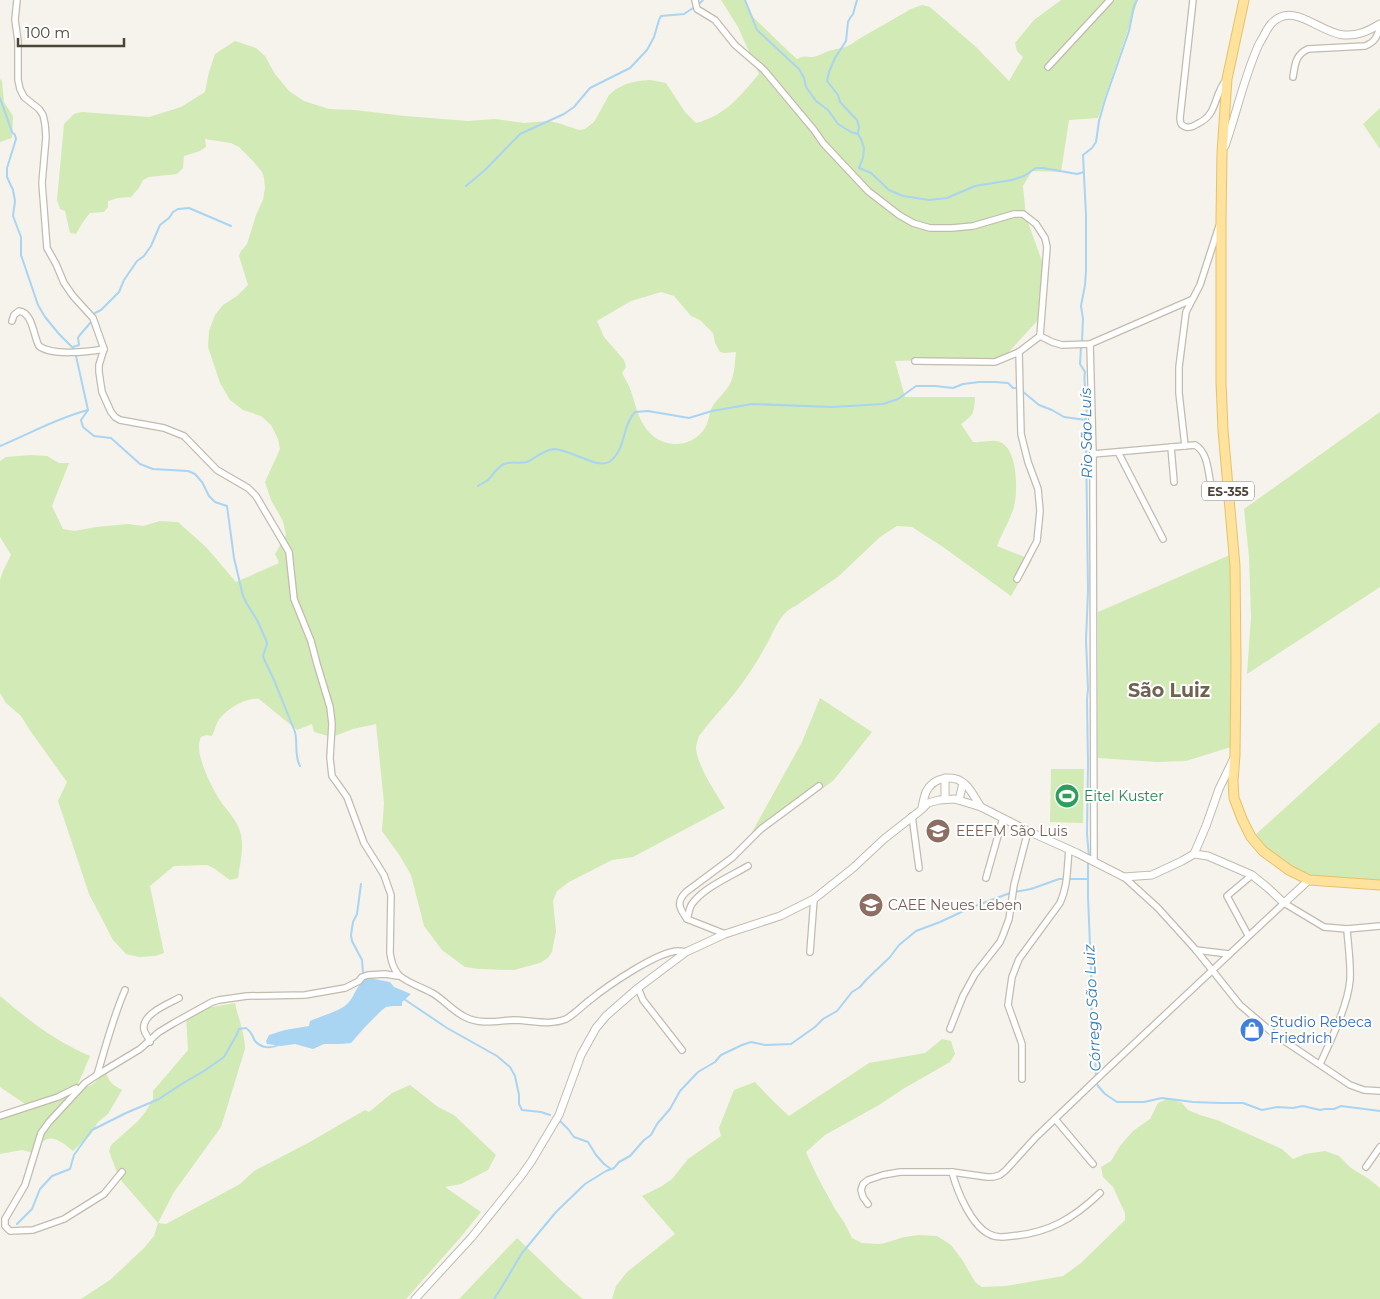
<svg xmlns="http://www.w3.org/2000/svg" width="1380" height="1299" font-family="Montserrat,sans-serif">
  <rect width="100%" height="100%" fill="#f6f3ec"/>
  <!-- green -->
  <g fill="#d2eab5" fill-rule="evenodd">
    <path d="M721,0H745L753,17L787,50L797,59C805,55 805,57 813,57C819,56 825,52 832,50C842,48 849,47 857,40L911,9L922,5L930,7L976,47L1009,81L1023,57L1017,51L1015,43L1034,20L1061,0H1138L1098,118L1069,120L1061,172L1032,171L1023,186L1026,217L1042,261L1045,295L1041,317L1005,356L984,366L951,363L933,360L895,361L905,397H975C974,413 974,415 961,424L973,442C983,443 991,439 1000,442C1018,449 1018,491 1014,507C1010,520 1002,533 997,546L1032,560L1011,596L943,547L912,527L897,526L880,537L839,576L797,605C782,612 778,622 771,636C763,652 753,668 743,682C730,701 713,717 699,736C698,740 696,744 696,748C697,765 715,792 725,808L633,857L612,860L569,882L557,891L553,901L556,932L554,941L552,952L548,958L540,963L514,970L479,969L465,967L442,950L424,926L411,875L400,856L382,831L384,803L376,724L353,729L332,737L314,732L312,724L297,730L259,699C246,697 229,708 220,718C216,723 215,730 212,736L206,735L201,737C193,752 211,785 219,799C227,811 238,820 241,835C244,848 240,864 238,878L230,880L215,869L207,865L174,866L150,886L164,953L155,956L139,957L126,954L113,940L89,894L58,801L67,782L29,729L21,716L6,703L0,693V580L3,571L11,555L0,537V461L6,457L31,455L47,456L59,463H69L52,506L63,529L74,531L96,527L128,524L143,526L160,521L178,522L207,548L236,582L279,563L275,554L286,535L283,521L271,500L265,482L280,449L278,439L271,425L261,416L243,410L230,400L220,383L208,347L209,331L215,315L223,305L237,296L248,285L239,256L241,251L247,244L256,215L263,200L265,188L264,178L262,172L253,161L239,147L231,143L205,139L206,147L200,151L184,156L183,168L177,174L149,177L143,180L139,188L131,197L118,198L108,201V207L104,212L90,213L83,222L76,234L70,233L65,211L60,209L57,200L64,124L74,114L82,112L149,117L181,107L205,92L209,72L215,54L235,41L256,48L265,56L275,74L289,91L304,101L329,109L355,110L405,116L468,121L495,119L524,123L548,121L558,123L579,130L585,129L594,122L609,95L616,89L626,84L638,81L650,80L666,83L685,112L696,123C726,115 739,97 759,74L738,27ZM661,292L674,296L691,316L700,320L713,333L715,343L720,352L725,353L736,352C735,360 735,370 732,379C729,390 718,397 712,407C709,413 709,422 705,428C693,447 668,449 652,435C639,424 636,406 631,391C629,385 625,379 622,373L626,367L624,360L604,337L597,321L631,301Z"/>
    <polygon points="0,79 2,81 4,102 13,116 12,138 0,142"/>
    <polygon points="1380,108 1380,149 1363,124"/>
    <polygon points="1380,412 1380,587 1247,674 1251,617 1249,557 1244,509"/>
    <polygon points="1239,551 1239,646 1231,747 1186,761 1157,762 1098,758 1098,612"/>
    <polygon points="820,698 872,732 833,781 792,810 751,834 802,742"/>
    <polygon points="1380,722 1380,884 1328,882 1294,872 1265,849 1255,835"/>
    <polygon points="1051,769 1084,769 1083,823 1050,822"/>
    <path d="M0,996C30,1021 53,1040 90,1056L78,1084L84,1088L93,1084L106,1071C108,1082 113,1085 122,1090L108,1114L98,1122L91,1134L73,1151C64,1144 52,1132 41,1143C38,1145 36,1150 34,1153L22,1150L0,1154V1113L28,1106L0,1087Z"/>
    <path d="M235,1003C238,1018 245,1034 245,1049L221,1127L174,1192L158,1223L166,1224L240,1184L254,1171L308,1143L365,1110L369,1112L392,1093L410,1085L438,1107L454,1115L496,1155L488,1170L461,1184L445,1187L481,1212L460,1238L406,1299H81L110,1280L144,1248L154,1236L158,1223L119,1178L109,1151L111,1145L138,1121L146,1111L153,1099V1091L188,1050L186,1016L211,1007Z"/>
    <polygon points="942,1039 951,1041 955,1054 950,1062 903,1089 879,1105 825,1135 806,1152 817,1176 835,1209 844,1222 852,1238 862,1243 879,1244 885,1243 904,1237 919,1235 937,1236 951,1245 963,1261 975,1282 982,1287 1006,1286 1063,1276 1081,1263 1125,1220 1125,1213 1113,1187 1103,1177 1101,1167 1111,1161 1120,1146 1133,1131 1150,1119 1158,1103 1169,1098 1182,1103 1188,1110 1200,1115 1217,1120 1282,1149 1293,1159 1305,1154 1325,1151 1339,1156 1351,1168 1369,1179 1380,1188 1380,1299 612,1299 616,1286 627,1272 675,1234 642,1196 662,1186 672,1179 688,1159 721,1136 719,1128 734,1090 755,1082 771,1099 789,1116 869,1063 925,1053"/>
    <polygon points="517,1238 566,1285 583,1299 459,1299"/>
  </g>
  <!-- water -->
  <path fill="#a9d4f2" d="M369,978L390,982L394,987L411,994L402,1002V1006H393L386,1007L382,1010L365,1027L351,1043L341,1044H324L313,1049L295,1044L281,1046L267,1044L266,1041L269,1035L285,1030L309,1026L310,1021C319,1017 339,1011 346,1005C356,997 356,982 369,978Z"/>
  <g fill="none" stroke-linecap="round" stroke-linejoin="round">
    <!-- stream -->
    <g stroke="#a9d4f2" stroke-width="2">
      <polyline points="745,0 757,30 799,69 804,78 806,87 816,101 828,110 838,124 851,132 858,134 861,139 864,148 863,158 859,168 871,173 889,190 903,196 929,200 947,198 975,186 1012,180 1024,176 1036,168 1043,168 1077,174 1084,172"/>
      <polyline points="857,0 853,14 850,18 848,22 846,41 835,58 829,72 827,81 838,95 840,102 857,120 859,127 858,134"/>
      <polyline points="699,4 703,0"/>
      <polyline points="0,98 12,132 15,135 16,139 7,168 7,177 13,190 15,201 13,216 21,237 21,255 38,305 45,317 59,334 73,348"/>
      <polyline points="466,186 485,170 520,134 564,114 574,107 590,88 630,68 647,50 654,37 659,20 661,16 684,14 693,8"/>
      <polyline points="95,313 101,310 119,292 124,280 137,261 144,256 151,246 160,225 169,218 173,212 178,209 189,208 231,226"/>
      <polyline points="1082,342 1083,319 1081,306 1085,285 1086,271 1086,215 1083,155 1092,148 1096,142 1099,121 1105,100 1129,31 1134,6 1137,0"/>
      <polyline points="73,347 79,345 78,338 79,336 91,322"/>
      <path d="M1081,347L1080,364L1085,372C1083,382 1086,391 1087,400C1087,414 1084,427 1086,440L1088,591L1086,640L1088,689L1087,699L1088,764L1087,834L1089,857"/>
      <path d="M76,356L88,410L81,420L83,427L94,436L111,438L140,464L153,469L188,471L195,474L202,482L209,496L215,502L227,506L234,558L243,596L247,604L257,620L266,640L267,644L263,656L264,659L274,680L295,732C298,744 294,755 300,766"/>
      <polyline points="1022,391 1039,405 1052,410 1064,417 1086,420"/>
      <path d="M0,446C29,434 57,418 88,410"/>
      <path d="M478,486C481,484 485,482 488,480C493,475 497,467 504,464C511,461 518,464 527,462C536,458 543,450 554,449C569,449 597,469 609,462C626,451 622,425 635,412L648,411L689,418L712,411L752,404L832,407L883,404L898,399L916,386H935L953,388L963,384L979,382H995L1008,383L1013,388H1018"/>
      <polyline points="1088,862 1088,897 1092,993 1091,1024 1094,1036 1096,1076"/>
      <polyline points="361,884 357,914 353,922 351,935 352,941 362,960 363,973"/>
      <polyline points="1015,892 1031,889 1059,879 1088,879"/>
      <polyline points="404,999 447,1028 497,1056 510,1067 515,1076 519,1095 519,1104 522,1110 541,1112 550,1115"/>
      <polyline points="1096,1081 1098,1086 1105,1094 1117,1102 1144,1102 1162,1098 1193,1102 1221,1103 1243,1103 1262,1110 1277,1107 1293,1108 1303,1106 1320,1110 1325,1109 1334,1109 1341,1106 1380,1111"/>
      <polyline points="560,1121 568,1129 574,1137 588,1142 596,1155 604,1164 611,1169"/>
      <path d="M17,1224L32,1209L40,1189L52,1176L70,1169L74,1155L92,1130L126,1113L159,1099L180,1085L204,1071L224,1057L236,1036L239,1029L246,1028C252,1032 252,1036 255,1041C261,1048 271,1049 278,1045"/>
      <polyline points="494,1299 500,1290 522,1253 556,1212 585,1184 606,1171 614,1168 619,1162 630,1156 644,1140 651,1135 657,1124 670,1109 680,1091 698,1072 715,1062 721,1055 742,1045 751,1042 765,1045 791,1044 815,1027 823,1019 837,1011 852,992 860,987 866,980 890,957 899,945 916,931 940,922 970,908 1010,893"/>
    </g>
    <defs>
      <g id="minor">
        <path d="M17,0L15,20L18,41V80L20,89L24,97L39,109L43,115L45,124L46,137L42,183L47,248L56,264L64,283L73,296L93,318L104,349L99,365V372L102,392L111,412L115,417L120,420L164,428L184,436L217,470L248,488L256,496L282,540L289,552L294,599L311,641L317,664L330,707L332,724L330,758L332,776L347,797L364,843L384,875L391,895L390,953C391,960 393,968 398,974C403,981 426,989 434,994C445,1001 453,1011 465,1017C481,1025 496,1021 513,1020C531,1020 549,1026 566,1019C575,1014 582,1006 590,1000C606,987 659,950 679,951C680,951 686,952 686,952"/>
        <polyline points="695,0 697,9 715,20 735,45 764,70 814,130 823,143 868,191 899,215 913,223 930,228 952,228 973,226 1014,214 1023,214 1036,224 1045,238 1047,247 1040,336 1052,342 1062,345 1090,344 1191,300"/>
        <path d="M1193,0L1180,118C1180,123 1181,126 1186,127C1190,128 1194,126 1197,124C1218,115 1213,96 1226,80"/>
        <polyline points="1048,67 1110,0"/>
        <path d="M1293,77C1295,65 1295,55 1308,49L1365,46C1375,42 1377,37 1380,27"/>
        <path d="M12,321L14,315L19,311C33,313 33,335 39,346C52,356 87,352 104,349"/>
        <polyline points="1090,344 1093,454 1094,862"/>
        <polyline points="915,361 995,362 1019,352 1040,336"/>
        <polyline points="1185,446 1179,393 1179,367 1186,312 1200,285 1219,226"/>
        <polyline points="1171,447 1174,482"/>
        <polyline points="1118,452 1163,539"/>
        <path d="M1093,454L1195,445C1208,452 1208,472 1211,485"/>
        <polyline points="1017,579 1037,541 1040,511 1038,489 1028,462 1021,434 1019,352"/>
        <polyline points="912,816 919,868"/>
        <polyline points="1124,877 1158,908 1196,950 1240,1005 1274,1034 1350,1085 1364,1090 1380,1091"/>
        <polyline points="986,878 1003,818"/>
        <path d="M687,919C679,908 676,902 686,892L733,857L761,829L819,786"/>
        <path d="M725,934L687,919C689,914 689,908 692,904C703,888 731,876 748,866"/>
        <polyline points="1248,935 1227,896 1252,875"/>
        <polyline points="1196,950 1229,954"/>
        <polyline points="810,952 814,899"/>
        <polyline points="638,988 643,1000 682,1050"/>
        <polyline points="950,1029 963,996 975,974 1000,942 1003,935 1009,919 1014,885 1028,831"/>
        <path d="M150,1042C149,1038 145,1034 144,1030C141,1014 168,1004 179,998"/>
        <path d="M1320,1064C1331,1040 1348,1005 1350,980C1351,963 1348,945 1347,929"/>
        <path d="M97,1075C106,1046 113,1017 125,990"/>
        <path d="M1022,1079V1044L1008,1005L1012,977L1019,959L1060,903C1068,886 1067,868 1069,850"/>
        <polyline points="0,1116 58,1097 76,1088"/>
        <polyline points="1055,1119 1093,1164"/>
        <polyline points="1366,1167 1380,1147"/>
        <polyline points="122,1172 104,1194 64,1219 33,1230 10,1231 5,1226 5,1219 25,1185 41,1133 49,1122 85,1083 97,1075 140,1049 159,1032 174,1023 212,1002 219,1000 247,996 305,995 345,988 359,981 362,977 368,975 385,974 398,976"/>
        <path d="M952,1172C957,1191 971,1225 989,1234C996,1238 1004,1237 1012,1236C1049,1233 1074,1218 1100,1193"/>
        <polyline points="868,1204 863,1197 861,1190 863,1184 868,1180 883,1175 900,1172 952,1172 987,1177 993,1177 1000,1175 1006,1170 1036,1137 1103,1073 1284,903 1324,927 1347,929 1380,926"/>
      </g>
      <g id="tertiary">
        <path d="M1225,146C1237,112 1244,77 1259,44C1263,38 1266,30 1271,24C1293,0 1319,33 1344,35C1358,36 1368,31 1380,24"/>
        <polyline points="945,799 945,778"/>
        <polyline points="959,800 963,783"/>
        <path d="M922,807C923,803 924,797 926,792C933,777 954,773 966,785C972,791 976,800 981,807"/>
        <polyline points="1194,854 1208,856 1252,875 1268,888 1284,903 1309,880"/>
        <polyline points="415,1299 472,1237 521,1176 531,1162 559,1115 581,1055 596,1028 606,1016 638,988 686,952 725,934 780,916 814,899 853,868 884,839 921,810 928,803 939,800 955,799 981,807 1028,831 1077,853 1124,877 1152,875 1182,861 1194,854 1206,826 1219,789 1233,760"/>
      </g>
      <polyline id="primary" points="1244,0 1227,79 1222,153 1221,219 1221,382 1223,430 1235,566 1236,662 1235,755 1233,781 1234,798 1242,819 1251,837 1263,851 1289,870 1309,880 1380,885"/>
    </defs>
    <!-- minor casing -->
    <use href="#minor" stroke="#c2bbae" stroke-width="8"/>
    <!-- tertiary casing -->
    <use href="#tertiary" stroke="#c2bbae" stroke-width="9"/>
    <!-- primary casing -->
    <use href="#primary" stroke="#e6c16a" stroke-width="11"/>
    <!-- minor -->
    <use href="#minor" stroke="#fff" stroke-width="5.5"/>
    <!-- tertiary -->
    <use href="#tertiary" stroke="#fff" stroke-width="7"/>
    <!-- primary -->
    <use href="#primary" stroke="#ffe39c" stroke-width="9"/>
  </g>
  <!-- icons -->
  <defs>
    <symbol id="stadium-disc" viewBox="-11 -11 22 22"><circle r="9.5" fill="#2e9e5b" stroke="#fff"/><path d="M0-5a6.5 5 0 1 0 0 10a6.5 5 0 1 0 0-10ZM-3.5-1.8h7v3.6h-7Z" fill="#fff"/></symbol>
    <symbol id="school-disc" viewBox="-11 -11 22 22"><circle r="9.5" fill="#8d6e63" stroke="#fff"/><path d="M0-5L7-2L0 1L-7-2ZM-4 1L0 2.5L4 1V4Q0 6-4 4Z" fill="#fff"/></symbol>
    <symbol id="shop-disc" viewBox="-11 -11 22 22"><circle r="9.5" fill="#3f7fe0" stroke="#fff"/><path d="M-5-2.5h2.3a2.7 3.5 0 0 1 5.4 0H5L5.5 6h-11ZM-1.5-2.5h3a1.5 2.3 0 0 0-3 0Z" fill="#fff"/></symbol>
  </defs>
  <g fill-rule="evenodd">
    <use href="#stadium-disc" x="1053" y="782" width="28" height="28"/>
    <use href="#school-disc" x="924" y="817" width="28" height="28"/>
    <use href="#school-disc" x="857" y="891" width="28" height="28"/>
    <use href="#shop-disc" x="1238" y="1016" width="28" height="28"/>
  </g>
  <g text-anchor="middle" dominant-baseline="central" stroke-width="4" stroke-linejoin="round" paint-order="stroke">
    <!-- shield labels -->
    <rect fill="#fff" stroke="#817c74" stroke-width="1" x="1202" y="481.5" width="52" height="19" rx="4"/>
    <g font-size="12" font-weight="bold" fill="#4b4439">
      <text x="1228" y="491">ES-355</text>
    </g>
    <!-- leisure labels -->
    <g font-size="14" fill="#27864d" stroke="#fff" text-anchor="start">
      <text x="1084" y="796">Eitel Kuster</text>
    </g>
    <!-- education labels -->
    <g font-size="14" fill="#785e54" stroke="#fff" text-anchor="start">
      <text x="956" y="831">EEEFM São Luis</text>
      <text x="888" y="905">CAEE Neues Leben</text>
    </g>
    <!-- shop labels -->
    <g font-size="14" fill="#366cbe" stroke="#fff" text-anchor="start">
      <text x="1270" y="1022">Studio Rebeca<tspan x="1270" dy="16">Friedrich</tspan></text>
    </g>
    <!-- water labels -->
    <g font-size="15" font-style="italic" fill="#2e7ab2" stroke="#fff">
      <text transform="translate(1086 433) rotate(-91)">Rio São Luís</text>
      <text transform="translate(1092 1008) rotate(-93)">Córrego São Luiz</text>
    </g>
    <!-- district labels -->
    <g font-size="19" font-weight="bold" fill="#6e6250" stroke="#fff">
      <text x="1169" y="690">São Luiz</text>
    </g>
  </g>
  <!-- scale -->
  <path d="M18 38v8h106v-8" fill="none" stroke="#4b4439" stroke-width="2.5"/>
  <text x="25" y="38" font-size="15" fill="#4b4439" stroke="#ffffff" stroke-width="4" paint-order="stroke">100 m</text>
</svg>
